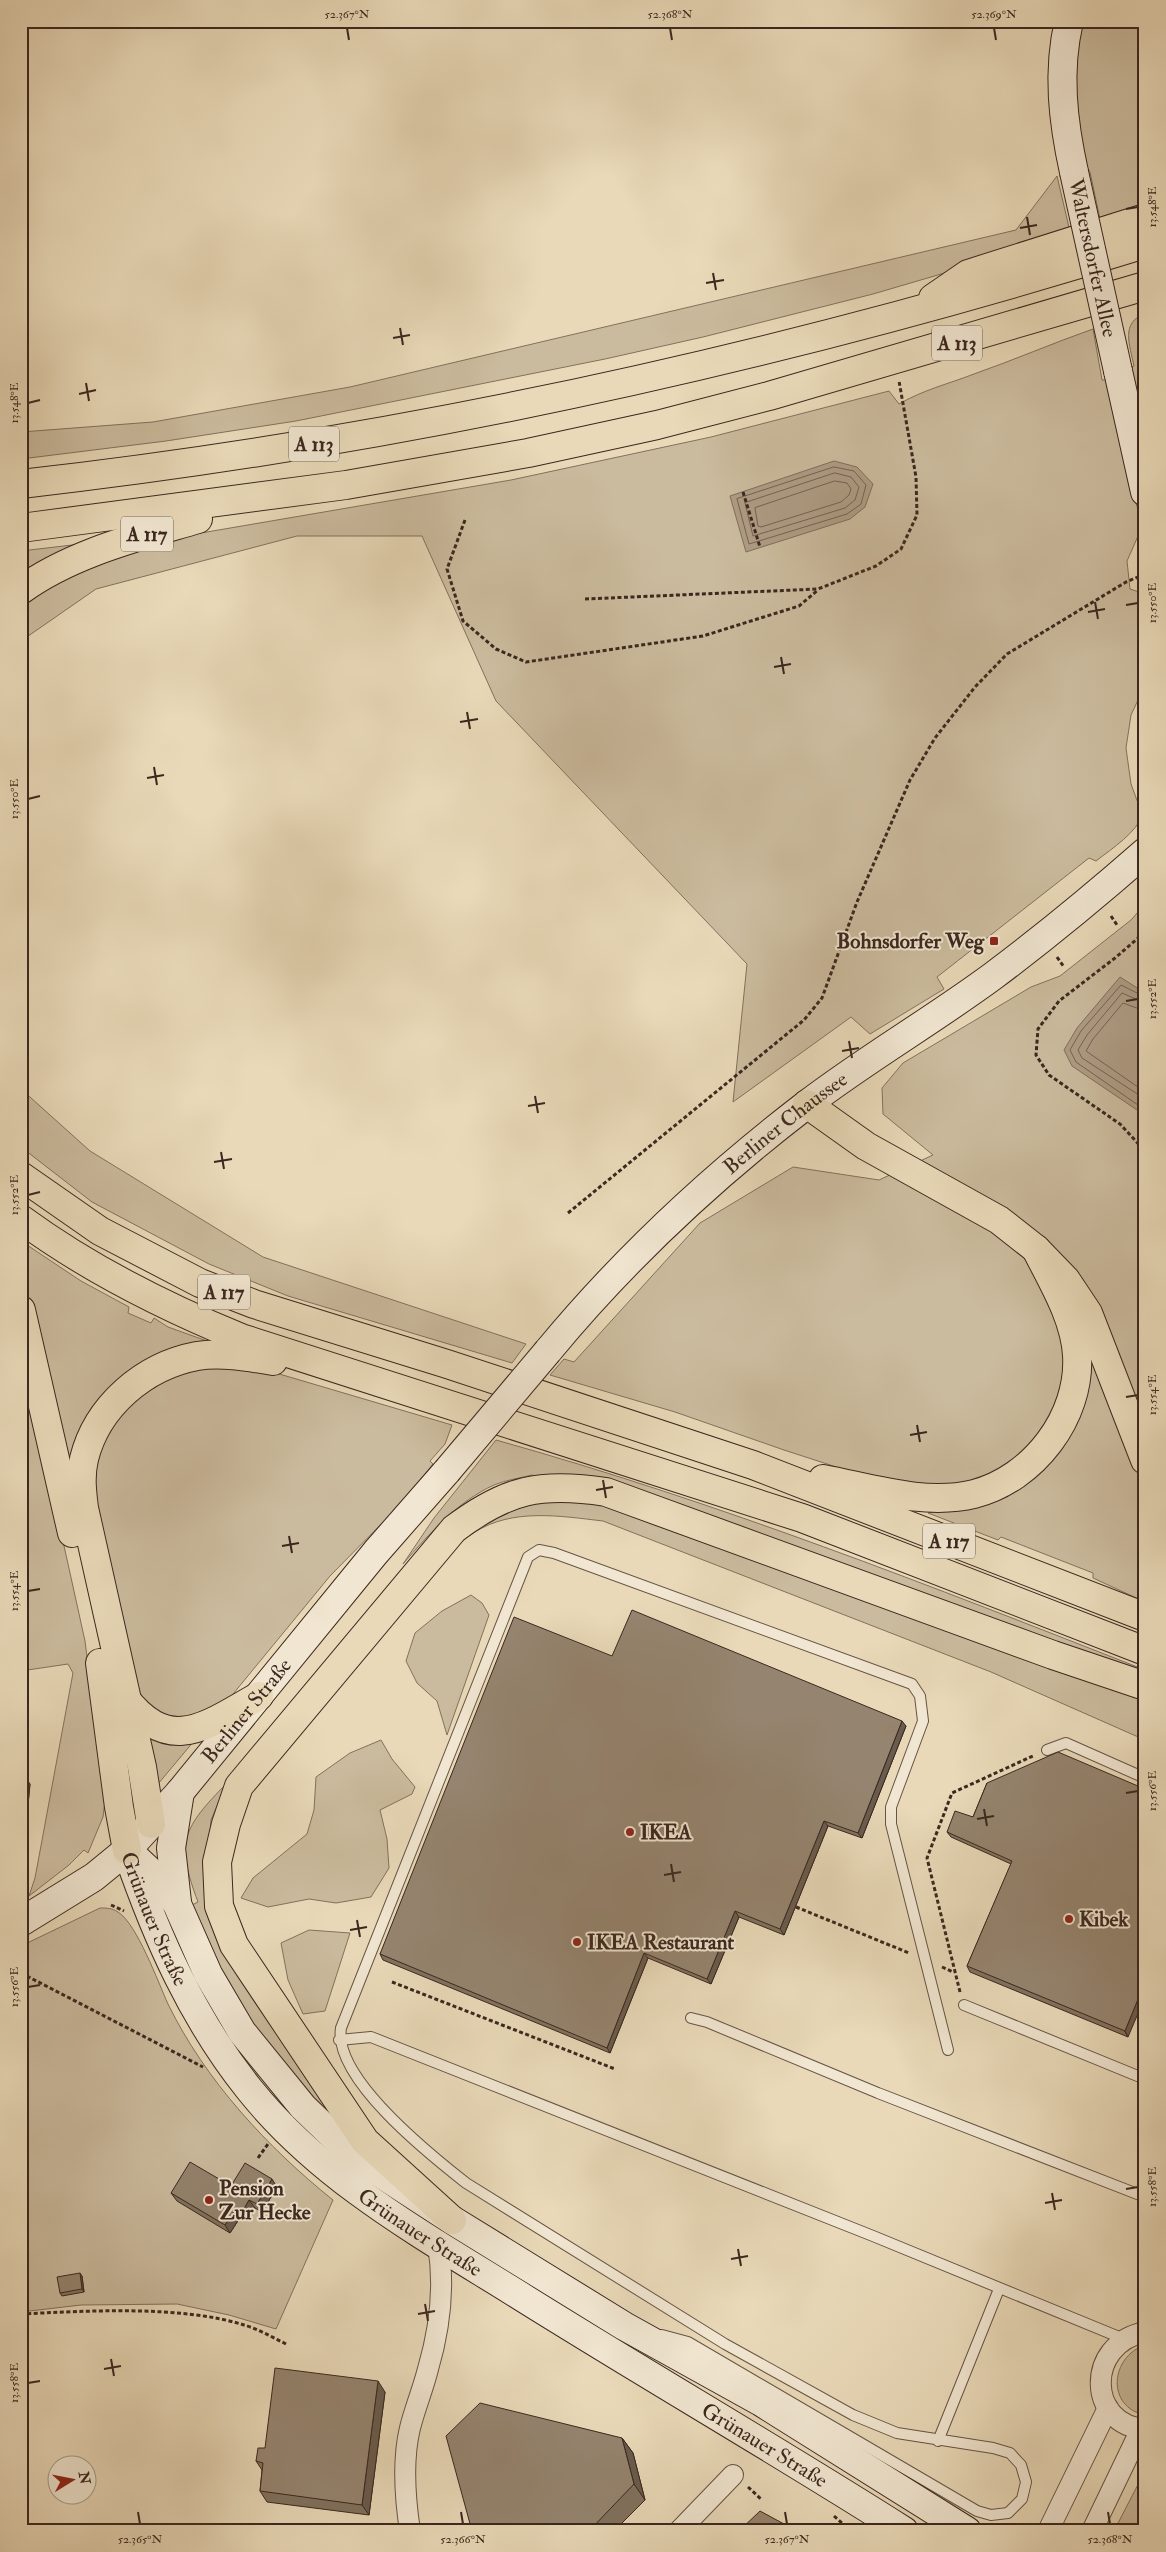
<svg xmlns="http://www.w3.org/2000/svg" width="1166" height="2552" font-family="'IM FELL Double Pica',serif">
  <rect width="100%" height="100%" fill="#e9d9b8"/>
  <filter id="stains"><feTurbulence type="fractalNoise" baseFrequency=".004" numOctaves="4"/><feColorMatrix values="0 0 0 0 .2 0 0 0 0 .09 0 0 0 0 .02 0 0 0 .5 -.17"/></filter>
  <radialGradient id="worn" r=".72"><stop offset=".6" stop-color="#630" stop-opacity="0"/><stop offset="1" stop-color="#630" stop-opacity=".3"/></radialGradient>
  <!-- green -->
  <g fill="#cbbb9e" stroke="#83715e">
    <polygon points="1081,21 1145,21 1145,210 1101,224 1090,172 1083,161 1074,75"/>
    <polygon points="1057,176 1071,236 873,294 703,337 605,359 296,421 166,441 21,459 21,432 153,422 350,387 1016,230"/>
    <path d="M1145,314V423L1130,368L1134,366C1130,346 1120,322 1145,314Z"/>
    <path d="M1093,329L1102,380H1107L1142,527L1127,561L1130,589L1145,594V685L1131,715L1126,748L1131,784L1138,803L1144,813C1135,834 1114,847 1096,861L1089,858L937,977L944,989L870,1034L851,1017L733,1102L747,964L496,701L422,536H297L96,589L21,641V600L73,571L152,544L201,533L511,480L711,437L889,391L899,404C923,390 948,384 974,374C1014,360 1053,343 1093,329Z"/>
    <polygon points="98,542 21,581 21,551"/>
    <path d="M1145,714V788C1137,763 1137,739 1145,714Z"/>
    <polygon points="1145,904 1145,1425 1106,1322 1090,1291 1056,1304 1061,1317 1066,1374 1053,1419 1015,1463 969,1486 898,1487 784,1450 675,1412 550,1375 564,1359 574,1362 700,1223 793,1167 879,1180 933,1155 883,1114 882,1088 903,1063 1031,987 1060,976 1131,920"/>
    <polygon points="21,1089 90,1151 263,1257 526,1344 512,1363 288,1296 209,1264 92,1202 21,1147"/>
    <polygon points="21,1241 81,1281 129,1307 128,1313 151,1323 154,1318 168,1327 207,1341 175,1351 69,1471 44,1347 21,1275"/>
    <polygon points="1086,1339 1145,1485 1145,1602 1093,1578 1093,1573 1001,1537 998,1540 928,1513 981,1504 1036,1472"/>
    <polygon points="21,1351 85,1641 105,1801 103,1817 88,1853 84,1850 69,1865 29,1896 35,1878 73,1673 68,1664 21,1671"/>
    <polygon points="201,1366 276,1373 452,1425 445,1444 430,1461 433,1464 399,1506 330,1576 224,1705 175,1723 139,1705 89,1480 105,1428 138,1391"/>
    <path d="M496,1440C718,1502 931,1586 1145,1670V1675L532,1475C520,1478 506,1480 494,1485C458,1501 429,1534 403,1564L434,1518Z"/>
    <path d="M593,1497L1145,1697V1740L991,1672L603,1521C560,1516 513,1508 475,1532C465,1538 457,1546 448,1553L460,1537L518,1502Z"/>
    <polygon points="471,1595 482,1603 489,1615 447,1735 437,1701 417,1683 406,1661 415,1633 442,1611"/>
    <polygon points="147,1732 194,1741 158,1784"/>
    <polygon points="381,1740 392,1759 415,1787 412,1794 380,1810 387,1839 389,1868 371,1897 336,1903 309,1899 268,1907 241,1898 253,1878 307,1834 314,1810 316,1777 350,1753"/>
    <path d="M227,1783L211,1820L207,1878L340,2122C293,2087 252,2034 226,1981C213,1957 203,1930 192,1905L198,1902C175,1841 183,1828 227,1783Z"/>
    <path d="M100,1908C107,1908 112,1908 118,1912C137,1924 158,1982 168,2004C205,2080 268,2148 333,2200L276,2329L229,2315L177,2304L81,2305L21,2312V1946Z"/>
    <polygon points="309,1930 350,1933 325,2011 303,2014 288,1980 281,1943"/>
    <path d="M1145,2345V2415C1106,2407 1110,2357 1145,2345Z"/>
    <polygon points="1145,2471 1145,2531 1114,2531 1115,2529"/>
  </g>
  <!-- water -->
  <g fill="#ae9c84" stroke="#806d5c">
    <polygon points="834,461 857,467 873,484 865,507 850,519 746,552 730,496"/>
    <polygon points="1120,977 1145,993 1145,1111 1137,1110 1072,1066 1064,1050 1077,1028"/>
  </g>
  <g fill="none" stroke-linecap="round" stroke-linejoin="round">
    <!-- shore -->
    <g stroke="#746252" stroke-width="1">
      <polygon points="834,467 854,471 866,485 861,504 847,514 749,544 737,499"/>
      <polygon points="835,473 851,477 859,487 855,500 845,508 753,536 745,503"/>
      <polygon points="835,481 847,483 851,489 849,495 841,502 761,527 758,526 755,508"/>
      <polyline points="1145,997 1121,985 1081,1031 1070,1050 1076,1062 1138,1105 1145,1106"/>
      <polyline points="1145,1003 1122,993 1087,1035 1078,1050 1082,1058 1145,1099"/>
      <polyline points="1145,1011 1123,1003 1093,1039 1086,1051 1145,1092"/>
    </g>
    <defs>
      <g id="lane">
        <polyline points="1047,1750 1066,1743 1145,1778"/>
        <polyline points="964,2005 1145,2079"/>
        <polyline points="691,2018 707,2022 878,2093 1145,2197"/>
        <polyline points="339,2040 371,2037 873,2236 1124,2339"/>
        <path d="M662,2335L688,2342L977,2511L991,2515L1008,2513L1022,2499L1026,2482L1021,2465L1010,2453L993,2448L897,2433L853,2415L725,2344L466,2183C429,2154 333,2078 341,2028L528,1557L539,1550L554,1553L912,1684L920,1696L923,1721L891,1807V1824L948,2050"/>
        <polyline points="938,2441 999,2289"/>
      </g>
      <g id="street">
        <path d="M1145,2332C1085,2344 1087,2425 1145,2429"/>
        <path d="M410,2531C405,2498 402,2461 410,2428C415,2408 423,2389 428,2369C440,2328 445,2287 438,2245"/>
        <polyline points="679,2531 733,2475"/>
        <polyline points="1048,2531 1108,2408"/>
        <polyline points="1092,2531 1141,2429"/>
      </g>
      <g id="secondary">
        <path d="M1069,21C1057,72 1063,122 1074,172"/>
        <polyline points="1118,371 1145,492"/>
        <path id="s1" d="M548,1351C624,1259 711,1178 806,1105C866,1059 932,1021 993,976C1045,937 1096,895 1145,852"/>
        <polyline points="127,1850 158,1879 177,1904 208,1974 242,2032 303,2107 355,2157 452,2220 624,2326 761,2402 967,2531"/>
        <path id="s2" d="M128,1854C157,1938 193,2019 249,2089C320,2178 419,2233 514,2292C643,2373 775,2449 904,2531"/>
        <polyline points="177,1902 171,1848 180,1792"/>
        <path id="s3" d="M21,1922L94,1877L127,1850L180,1792L376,1552L447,1471"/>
      </g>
      <g id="highway">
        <polyline points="933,298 968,274 1145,218"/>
        <path d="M21,484C403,441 778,358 1145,244"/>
        <polyline points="21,528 346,485 528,453 657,425 769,396 1145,286"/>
        <path d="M21,590C72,553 138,537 198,519"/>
        <polyline points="807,1104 866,1146 999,1220 1036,1249 1066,1280 1088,1313 1145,1460"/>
        <polyline points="21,1176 100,1231 200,1283 254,1304 447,1364 753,1465 1145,1617"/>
        <path d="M21,1219C89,1269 163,1306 241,1338L802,1518L1145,1651"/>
        <polyline points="21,1310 72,1533"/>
        <path d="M823,1479C871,1488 925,1506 974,1494C1033,1479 1081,1417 1077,1355C1075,1318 1052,1281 1036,1249"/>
        <polyline points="100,1663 119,1807 127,1850"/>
        <path d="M124,1697C170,1757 207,1725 259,1696"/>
        <path d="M151,1824L142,1767L84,1508C82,1492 80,1476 84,1459C97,1406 144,1366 197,1356C221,1352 249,1357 273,1361"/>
        <path d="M452,2220L365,2141L234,1945L219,1906L217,1862L226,1824L239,1786L454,1529C507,1489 541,1482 606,1492L1053,1655L1145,1686"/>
      </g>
    </defs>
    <!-- lane casing -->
    <use href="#lane" stroke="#665445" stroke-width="12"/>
    <!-- street casing -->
    <use href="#street" stroke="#665445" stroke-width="22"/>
    <!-- secondary casing -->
    <use href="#secondary" stroke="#3b271f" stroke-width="30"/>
    <!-- highway casing -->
    <use href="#highway" stroke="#3b271f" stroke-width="30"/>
    <!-- path -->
    <g stroke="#3b271f" stroke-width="3" stroke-dasharray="4 2.5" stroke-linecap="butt">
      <polyline points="743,492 760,547"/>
      <polyline points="465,520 447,569 463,621 496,649 526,662 703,636 799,606 818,590"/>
      <polyline points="585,599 818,589 876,566 901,549 917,515 916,477 899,381"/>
      <polyline points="1111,916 1117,925"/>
      <polyline points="1145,932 1115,958 1059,1001 1038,1029 1036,1055 1049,1075 1120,1124 1145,1151"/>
      <polyline points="1057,957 1064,967"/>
      <polyline points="568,1213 804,1020 822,998 857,902 910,780 935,738 975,687 1007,654 1126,582 1145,574"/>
      <polyline points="111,1905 124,1911"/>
      <polyline points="796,1907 909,1953"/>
      <polyline points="942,1967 953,1972"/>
      <polyline points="21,1973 203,2067"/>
      <polyline points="392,1982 615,2069"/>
      <polyline points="960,1992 927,1858 952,1793 1035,1755"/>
      <polyline points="258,2158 268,2144"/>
      <path d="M21,2314C87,2311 181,2305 244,2325C258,2329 272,2337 286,2344"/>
      <polyline points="748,2487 761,2499"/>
      <polyline points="834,2516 851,2531"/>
    </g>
    <!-- lane -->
    <use href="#lane" stroke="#f1e6d1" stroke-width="10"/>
    <!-- street -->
    <use href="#street" stroke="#f1e6d1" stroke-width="20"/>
    <!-- secondary -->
    <use href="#secondary" stroke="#f1e6d1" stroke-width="28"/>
    <!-- highway -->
    <use href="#highway" stroke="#e9d9b8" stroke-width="28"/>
    <defs>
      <g id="secondary-bridge">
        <path id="s4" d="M1074,172L1118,371"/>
        <polyline points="447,1471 548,1351"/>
      </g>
    </defs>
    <!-- secondary-bridge casing -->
    <use href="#secondary-bridge" stroke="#3b271f" stroke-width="30" stroke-linecap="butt"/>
    <!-- secondary-bridge -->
    <use href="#secondary-bridge" stroke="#f1e6d1" stroke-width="28"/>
  </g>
  <!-- wall -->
  <g fill="#80725f" stroke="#3b271f">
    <polygon points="612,1656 906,1726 862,1838 828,1826 784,1935 739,1917 711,1984 648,1958 610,2053 383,1960 380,1954"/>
    <polygon points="21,1693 26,1722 21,1722"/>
    <polygon points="21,1778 30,1784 26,1825 21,1824"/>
    <polygon points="987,1783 1128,2037 970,1972 967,1966 1011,1864 951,1837 947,1832 973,1817"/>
    <polygon points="231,2186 277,2187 262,2212 255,2208 248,2220 241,2216 230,2233 177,2201 171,2193"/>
    <polygon points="82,2276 84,2292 62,2296 60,2293"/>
    <polygon points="385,2392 369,2515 267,2502 260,2491 262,2470 256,2461 265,2448"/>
    <polygon points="622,2438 633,2453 645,2500 614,2531 472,2531"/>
  </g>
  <!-- shaded-wall -->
  <g fill="#685c4e" stroke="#3b271f">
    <polygon points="21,1693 26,1722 22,1716 21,1709"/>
    <polygon points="902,1721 906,1726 862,1838 858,1833"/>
    <polygon points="26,1778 30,1784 26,1825 22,1819"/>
    <polygon points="824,1821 828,1826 784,1935 780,1929"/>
    <polygon points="735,1911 739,1917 711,1984 707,1979"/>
    <polygon points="644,1953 648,1958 610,2053 607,2048"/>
    <polygon points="1145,1982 1145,1997 1128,2037 1125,2031"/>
    <polygon points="272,2179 277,2187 262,2212 257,2204"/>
    <polygon points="249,2200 255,2208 248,2220 242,2212"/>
    <polygon points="236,2208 241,2216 230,2233 225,2225"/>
    <polygon points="80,2273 82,2276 84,2292 82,2289"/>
    <polygon points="378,2381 385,2392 369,2515 362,2505"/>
    <polygon points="622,2438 633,2453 645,2500 634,2484"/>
  </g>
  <!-- building -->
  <g fill="#95846f" stroke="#3b271f">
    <polygon points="632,1610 902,1721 858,1833 824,1821 780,1929 735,1911 707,1979 644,1953 607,2048 380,1954 514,1617 612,1656"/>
    <polygon points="1058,1752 1145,1789 1145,1982 1125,2031 967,1966 1012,1861 947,1832 955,1811 973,1817 987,1783"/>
    <polygon points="21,1778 26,1778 22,1819 21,1819"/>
    <polygon points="190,2162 231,2186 245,2163 272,2179 257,2204 249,2200 242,2212 236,2208 225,2225 171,2193"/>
    <polygon points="80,2273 82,2289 60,2293 57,2277"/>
    <polygon points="275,2368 378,2381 362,2505 260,2491 263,2463 256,2461 258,2448 265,2448"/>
    <polygon points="480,2403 622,2438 634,2484 589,2531 472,2531 446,2436"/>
    <polygon points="760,2511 797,2531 739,2531"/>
  </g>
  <!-- ticks -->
  <path fill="none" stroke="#3b271f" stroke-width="2" d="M347,28L349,40M670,28L672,40M994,28L996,40M1126,209L1138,207M1027,217L1030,235M1020,228L1037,225M713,273L716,290M706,283L724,280M400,328L403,345M393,338L410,335M86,383L89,401M79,394L96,390M28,403L40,400M1095,602L1098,619M1126,605L1138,603M1088,612L1105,609M781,657L784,674M774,667L791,664M467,712L470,729M460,722L478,719M154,767L157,785M147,778L164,775M28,799L40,796M1126,1001L1138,999M849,1041L852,1058M842,1051L859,1048M535,1096L538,1113M528,1106L545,1103M221,1152L224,1169M214,1162L232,1159M28,1195L40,1192M1126,1397L1138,1395M917,1425L920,1442M910,1435L927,1432M603,1480L606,1498M596,1490L613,1487M289,1536L292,1553M282,1546L299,1543M28,1591L40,1589M1126,1793L1138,1791M984,1809L987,1826M977,1819L994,1816M671,1864L674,1882M664,1875L681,1872M357,1920L360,1937M350,1930L367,1927M28,1987L40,1985M1126,2189L1138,2187M1052,2193L1055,2210M1045,2203L1062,2200M738,2249L741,2266M731,2259L748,2256M425,2304L428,2321M418,2314L435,2311M111,2359L114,2376M104,2369L121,2366M28,2383L40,2381M138,2512L140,2524M461,2512L463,2524M785,2512L787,2524M1108,2512L1110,2524"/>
  <!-- markers -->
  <g fill="#8f2418" stroke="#f1e6d1" stroke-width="2">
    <rect x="989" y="936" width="10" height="10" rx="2.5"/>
    <circle cx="630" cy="1832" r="5"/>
    <circle cx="1069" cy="1919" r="5"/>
    <circle cx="577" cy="1942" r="5"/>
    <circle cx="209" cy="2200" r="5"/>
  </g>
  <g text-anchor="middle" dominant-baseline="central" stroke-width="4" stroke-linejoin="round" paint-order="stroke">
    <!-- shield labels -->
    <g fill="#f1e6d1" stroke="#726054" stroke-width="1">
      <rect x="932" y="325.5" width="50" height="35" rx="4"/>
      <rect x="289" y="426.5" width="50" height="35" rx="4"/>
      <rect x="121" y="516.5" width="52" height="35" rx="4"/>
      <rect x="198" y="1274.5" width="52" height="35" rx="4"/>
      <rect x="923" y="1523.5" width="52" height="35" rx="4"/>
    </g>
    <g font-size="20" font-weight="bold" fill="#3b271f">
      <text x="957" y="343">A 113</text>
      <text x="314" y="444">A 113</text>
      <text x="147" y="534">A 117</text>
      <text x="224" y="1292">A 117</text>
      <text x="949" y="1541">A 117</text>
    </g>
    <!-- street labels -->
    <g font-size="21" fill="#3b271f" stroke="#f1e6d1">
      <text stroke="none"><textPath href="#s4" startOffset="88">Waltersdorfer Allee</textPath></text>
      <text stroke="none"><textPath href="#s1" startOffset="330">Berliner Chaussee</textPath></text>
      <text stroke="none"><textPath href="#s3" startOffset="312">Berliner Straße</textPath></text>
      <text stroke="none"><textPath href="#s2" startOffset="70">Grünauer Straße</textPath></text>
      <text stroke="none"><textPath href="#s2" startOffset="490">Grünauer Straße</textPath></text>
      <text stroke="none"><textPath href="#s2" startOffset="895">Grünauer Straße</textPath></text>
    </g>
    <!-- poi labels -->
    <g font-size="21" font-weight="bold" fill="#3b271f" stroke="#f1e6d1" text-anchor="start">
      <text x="984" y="941" text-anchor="end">Bohnsdorfer Weg</text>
      <text x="640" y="1832">IKEA</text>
      <text x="1079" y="1919">Kibek</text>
      <text x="587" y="1942">IKEA Restaurant</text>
      <text x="219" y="2188">Pension<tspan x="219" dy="24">Zur Hecke</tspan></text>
    </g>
  </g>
  <!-- margin -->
  <rect width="1166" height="2552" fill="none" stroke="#e9d9b8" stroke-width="55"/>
  <!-- north arrow -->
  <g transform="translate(72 2480) rotate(80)"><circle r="24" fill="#f1e6d1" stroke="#a89a8a"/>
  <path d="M0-4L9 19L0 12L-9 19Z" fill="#8f2418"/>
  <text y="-8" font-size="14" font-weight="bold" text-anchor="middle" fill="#3b271f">N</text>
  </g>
  <rect x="28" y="28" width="1110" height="2496" fill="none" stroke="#3b271f" stroke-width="2"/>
  <g font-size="12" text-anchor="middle" fill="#3b271f">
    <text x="347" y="18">52.367°N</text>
    <text x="670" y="18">52.368°N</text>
    <text x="994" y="18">52.369°N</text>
    <text transform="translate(1152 207) rotate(-90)" y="4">13.548°E</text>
    <text transform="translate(14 403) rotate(-90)" y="4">13.548°E</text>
    <text transform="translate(1152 603) rotate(-90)" y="4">13.550°E</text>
    <text transform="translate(14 799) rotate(-90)" y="4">13.550°E</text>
    <text transform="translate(1152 999) rotate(-90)" y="4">13.552°E</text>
    <text transform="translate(14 1195) rotate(-90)" y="4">13.552°E</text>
    <text transform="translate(1152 1395) rotate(-90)" y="4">13.554°E</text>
    <text transform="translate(14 1591) rotate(-90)" y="4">13.554°E</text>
    <text transform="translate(1152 1791) rotate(-90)" y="4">13.556°E</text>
    <text transform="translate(14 1987) rotate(-90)" y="4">13.556°E</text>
    <text transform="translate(1152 2187) rotate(-90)" y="4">13.558°E</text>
    <text transform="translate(14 2383) rotate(-90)" y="4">13.558°E</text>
    <text x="140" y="2543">52.365°N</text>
    <text x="463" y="2543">52.366°N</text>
    <text x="787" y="2543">52.367°N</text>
    <text x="1110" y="2543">52.368°N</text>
  </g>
  <rect width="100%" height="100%" filter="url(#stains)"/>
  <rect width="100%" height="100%" fill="url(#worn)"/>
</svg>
